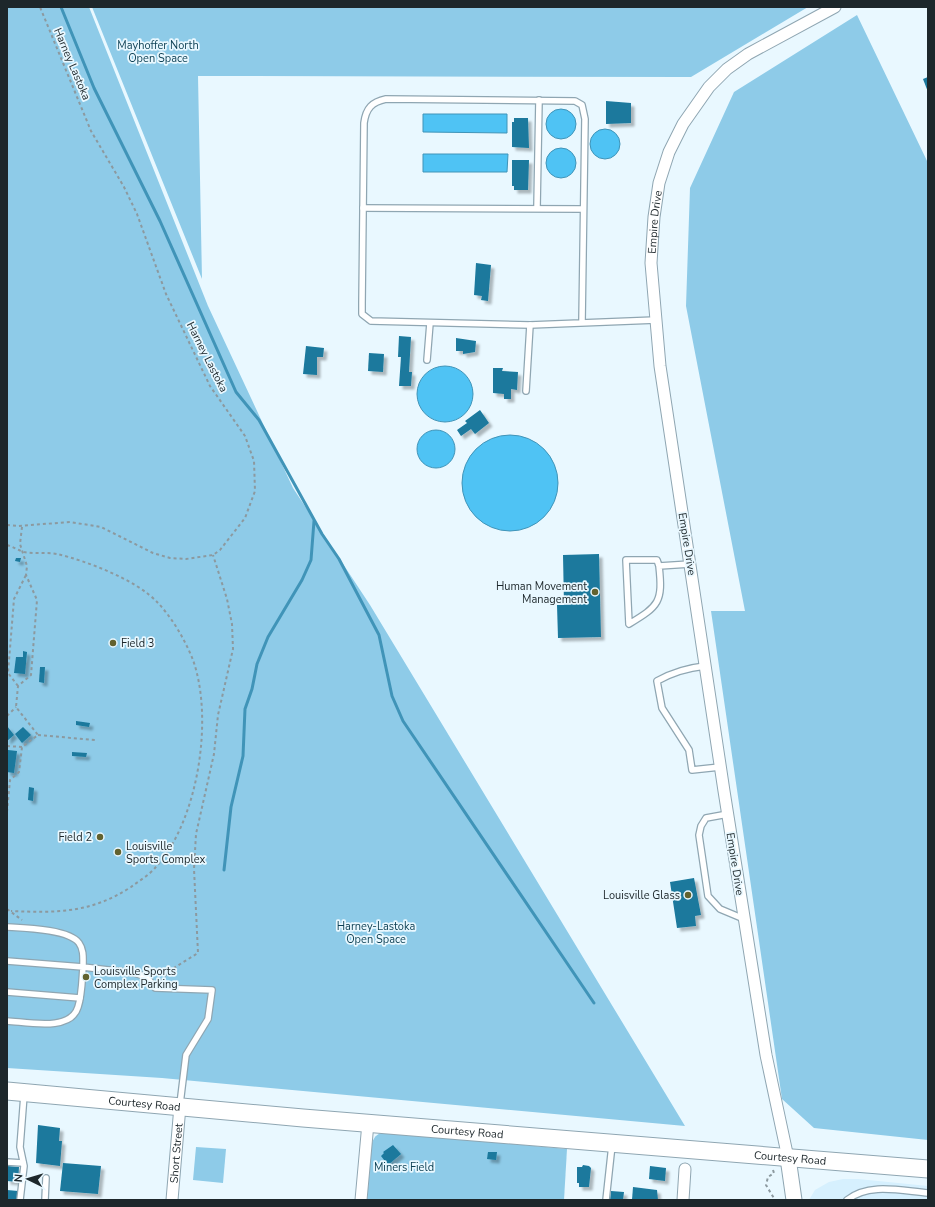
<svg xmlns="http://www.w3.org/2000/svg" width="935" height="1207" font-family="'Nunito Sans',sans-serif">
  <defs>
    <filter id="shadow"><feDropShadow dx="3.5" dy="3.5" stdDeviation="1" flood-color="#0004"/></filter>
  </defs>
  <rect width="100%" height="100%" fill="#e9f8ff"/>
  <!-- built -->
  <polygon fill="#d6f0fe" points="843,1179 858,1179 928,1186 928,1200 809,1200 815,1190 829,1182"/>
  <!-- green -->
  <g fill="#8ecbe8">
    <polygon points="7,7 89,7 208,306 293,488 370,605 685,1126 162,1078 7,1068"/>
    <polygon points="92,7 808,7 691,77 198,76 202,279"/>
    <polygon points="857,15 928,163 928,1140 814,1128 782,1099 711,611 745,611 686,306 690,188 734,92"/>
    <path d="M387,1132L567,1149L564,1200H367L372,1143C375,1135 378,1133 387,1132Z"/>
    <polygon points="196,1147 226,1149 223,1183 193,1180"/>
  </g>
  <!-- water -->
  <g fill="#4fc3f4" stroke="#4094b8">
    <circle cx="561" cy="124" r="15"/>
    <polygon points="423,114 507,114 507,133 423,132"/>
    <circle cx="605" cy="144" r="15"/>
    <circle cx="561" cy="163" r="15"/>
    <polygon points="423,154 508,154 507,172 423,172"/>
    <circle cx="445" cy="394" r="28"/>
    <circle cx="436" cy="449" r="19"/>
    <circle cx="510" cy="483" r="48"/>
  </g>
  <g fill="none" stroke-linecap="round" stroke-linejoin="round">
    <!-- stream -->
    <g stroke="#4094b8" stroke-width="3">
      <polyline points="61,7 94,88 160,221 236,392 259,420 322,534 339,559 379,635 392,696 403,721 594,1003"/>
      <polyline points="224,870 231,807 243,756 245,709 252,689 257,664 268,637 302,580 311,560 314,521"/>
    </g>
  </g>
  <!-- building -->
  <g fill="#1a799d" filter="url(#shadow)">
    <polygon points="928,77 928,92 923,79"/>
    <polygon points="606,101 631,103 631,123 606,124"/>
    <polygon points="514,118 528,118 529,148 512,147 512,122 514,122"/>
    <polygon points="512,160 529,160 528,190 514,190 514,186 512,186"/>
    <polygon points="476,263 491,265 488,301 481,300 482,296 474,295"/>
    <polygon points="399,336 411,337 409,372 412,372 411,386 399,386 401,357 398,357"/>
    <polygon points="456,338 476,341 475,352 463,354 463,351 456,351"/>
    <polygon points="306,346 324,348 323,357 317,357 317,375 303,374"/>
    <polygon points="369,353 384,354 383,372 368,371"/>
    <polygon points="493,368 503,368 502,371 518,372 517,390 511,389 511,399 504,399 504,394 493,393"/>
    <polygon points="480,410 489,423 475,434 471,429 461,436 457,430 467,423 465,421"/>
    <polygon points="599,554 601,637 558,638 557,605 564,605 563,555"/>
    <polygon points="16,558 21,558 20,562 15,561"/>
    <polygon points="23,651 27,652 25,674 14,673 16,657 23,657"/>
    <polygon points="40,667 45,667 44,683 39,682"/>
    <polygon points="76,721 90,723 89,727 76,725"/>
    <polygon points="7,726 14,735 7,741"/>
    <polygon points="23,727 31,735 22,743 15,734"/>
    <polygon points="8,750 17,751 14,773 7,772"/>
    <polygon points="72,752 87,753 86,757 72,756"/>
    <polygon points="29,787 34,788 33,801 28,800"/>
    <polygon points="694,878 701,915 695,916 696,926 677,928 670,882"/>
    <polygon points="38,1125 60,1128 59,1141 62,1141 60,1166 36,1163"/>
    <polygon points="393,1145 401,1154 388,1165 381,1156 384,1153 383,1152"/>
    <polygon points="488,1152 497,1152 496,1160 487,1159"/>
    <polygon points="63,1163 101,1166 98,1194 60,1191"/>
    <polygon points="583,1165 589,1166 591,1168 589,1187 579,1187 579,1183 577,1183 577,1167 582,1167"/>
    <polygon points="7,1166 19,1167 18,1182 7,1181"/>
    <polygon points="650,1166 666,1168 665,1181 649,1179"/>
    <polygon points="633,1187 657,1190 658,1200 632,1200"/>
    <polygon points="7,1190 18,1191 17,1200 7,1200"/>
    <polygon points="611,1191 624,1192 623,1200 610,1200"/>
  </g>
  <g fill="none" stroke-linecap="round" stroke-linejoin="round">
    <defs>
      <g id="lane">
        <polyline points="537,207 539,100"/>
        <polyline points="363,208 583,209"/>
        <path d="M582,322L585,119L582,105L575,101L386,99C372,102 366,108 364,123L362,303V314L371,321L530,325L656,320"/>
        <polyline points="427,360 430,323"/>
        <polyline points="526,391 530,325"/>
        <path d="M659,566C663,602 659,606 629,624L626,560H657L659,566L690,564"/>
        <path d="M705,666C686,668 673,672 657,681L662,708L689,750L692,770L720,767"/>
        <polyline points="728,814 706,818 701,826 699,835 708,896 720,909 744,919"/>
        <path d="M7,927C24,928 69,929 79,943C84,950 83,958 83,967L134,973L147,977L155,988L212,990L208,1019L186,1055L180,1104"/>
        <path d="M7,961L83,967C82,980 82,995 78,1007C71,1032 27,1022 7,1021"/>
        <polyline points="7,992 80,998"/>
        <polyline points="7,1162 23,1163"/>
        <polyline points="20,1200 24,1166 20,1147 24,1095"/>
        <polyline points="45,1200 46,1178"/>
        <polyline points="606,1200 612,1145"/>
        <path d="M847,1200C869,1182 902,1191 928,1193"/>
      </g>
      <g id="street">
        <path id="s1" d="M788,1158L766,1055L724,791L660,366L651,263L654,217L659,183L669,152L683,124L709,87L727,69L748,54L835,7"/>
        <path id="s2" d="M172,1200L180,1106"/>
        <polyline points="361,1200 368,1123"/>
        <polyline points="683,1200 685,1169"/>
      </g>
      <polyline id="secondary" points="788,1158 794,1200"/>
      <g id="primary">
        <path id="s3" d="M7,1091L303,1118L928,1169"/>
      </g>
    </defs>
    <!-- lane casing -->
    <use href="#lane" stroke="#8fa6b2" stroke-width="8"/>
    <!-- street casing -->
    <use href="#street" stroke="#8fa6b2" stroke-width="13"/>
    <!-- secondary casing -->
    <use href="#secondary" stroke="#8fa6b2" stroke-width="17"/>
    <!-- primary casing -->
    <use href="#primary" stroke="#8fa6b2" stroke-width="19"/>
    <!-- path -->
    <g stroke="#8c999f" stroke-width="2" stroke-dasharray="3 3" stroke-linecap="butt">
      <polyline points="7,525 18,526 70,522 101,527 153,553 170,558 186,559 213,555 220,550 245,518 255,491 254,461 245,436 210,386 166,294 137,214 124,187 91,131 40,7"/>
      <path d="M7,545C13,547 18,550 24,552C35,554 46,552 57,554C87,561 137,580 158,603C173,619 185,640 193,660C214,719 198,822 155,868C149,875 139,881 131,887C91,913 57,913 11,911"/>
      <polyline points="18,686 8,673 14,599 26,575"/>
      <polyline points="7,716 16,707"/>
      <polyline points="38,735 95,740"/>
      <polyline points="7,746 22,747"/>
      <polyline points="7,812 10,780 19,772 22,747 38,735 16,707 18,686 31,675 37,600 26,575 27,566 20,544 22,527"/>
      <polyline points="7,909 22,920"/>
      <polyline points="161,981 169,971 198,953 194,869 196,834 214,754 218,715 233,649 232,624 227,599 213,555"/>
      <polyline points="773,1170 774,1173 768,1177 766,1185 775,1200"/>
    </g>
    <!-- lane -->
    <use href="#lane" stroke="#fff" stroke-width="5.5"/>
    <!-- street -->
    <use href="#street" stroke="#fff" stroke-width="11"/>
    <!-- secondary -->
    <use href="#secondary" stroke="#fff" stroke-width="15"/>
    <!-- primary -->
    <use href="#primary" stroke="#fff" stroke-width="17"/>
  </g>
  <!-- markers -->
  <g fill="#62622f" stroke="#e9f8ff" stroke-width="1.5">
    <circle cx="595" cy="592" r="4"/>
    <circle cx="113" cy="643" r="4"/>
    <circle cx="100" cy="837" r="4"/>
    <circle cx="118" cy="852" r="4"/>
    <circle cx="688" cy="895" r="4"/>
    <circle cx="86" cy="977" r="4"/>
  </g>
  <g text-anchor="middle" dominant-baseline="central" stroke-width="3.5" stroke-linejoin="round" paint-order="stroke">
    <!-- park labels -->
    <g font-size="11" fill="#0c3f53" stroke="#e9f8ff">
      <text x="158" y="45">Mayhoffer North<tspan x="158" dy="13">Open Space</tspan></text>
      <text x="376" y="926">Harney-Lastoka<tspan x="376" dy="13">Open Space</tspan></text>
      <text x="404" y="1167">Miners Field</text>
    </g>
    <!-- street labels -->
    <g font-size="11" fill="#1d272b" stroke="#e9f8ff">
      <text transform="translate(72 64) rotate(67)">Harney Lastoka</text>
      <text stroke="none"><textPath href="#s1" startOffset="947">Empire Drive</textPath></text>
      <text transform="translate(207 357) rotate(63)">Harney Lastoka</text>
      <text transform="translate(687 544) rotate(81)">Empire Drive</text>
      <text transform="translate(735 864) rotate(81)">Empire Drive</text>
      <text stroke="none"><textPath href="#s3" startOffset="138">Courtesy Road</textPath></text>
      <text stroke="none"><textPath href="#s3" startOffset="462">Courtesy Road</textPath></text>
      <text stroke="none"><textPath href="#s2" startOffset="47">Short Street</textPath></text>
      <text stroke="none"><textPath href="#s3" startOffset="786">Courtesy Road</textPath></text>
    </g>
    <!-- poi labels -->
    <g font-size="11" fill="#1d272b" stroke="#e9f8ff" text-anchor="end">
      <text x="587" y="586">Human Movement<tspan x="587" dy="13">Management</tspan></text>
      <text x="121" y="643" text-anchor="start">Field 3</text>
      <text x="92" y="837">Field 2</text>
      <text x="126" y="846" text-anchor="start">Louisville<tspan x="126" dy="13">Sports Complex</tspan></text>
      <text x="680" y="895">Louisville Glass</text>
      <text x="94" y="971" text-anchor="start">Louisville Sports<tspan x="94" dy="13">Complex Parking</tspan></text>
    </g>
  </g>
  <!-- border -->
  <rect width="935" height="1207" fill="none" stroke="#1d272b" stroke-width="16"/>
  <!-- north arrow -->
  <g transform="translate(28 1179) rotate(275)" stroke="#e9f8ff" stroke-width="3" paint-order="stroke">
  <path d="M0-3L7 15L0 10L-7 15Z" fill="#1d272b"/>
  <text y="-6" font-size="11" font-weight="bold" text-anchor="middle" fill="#1d272b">N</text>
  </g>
</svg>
